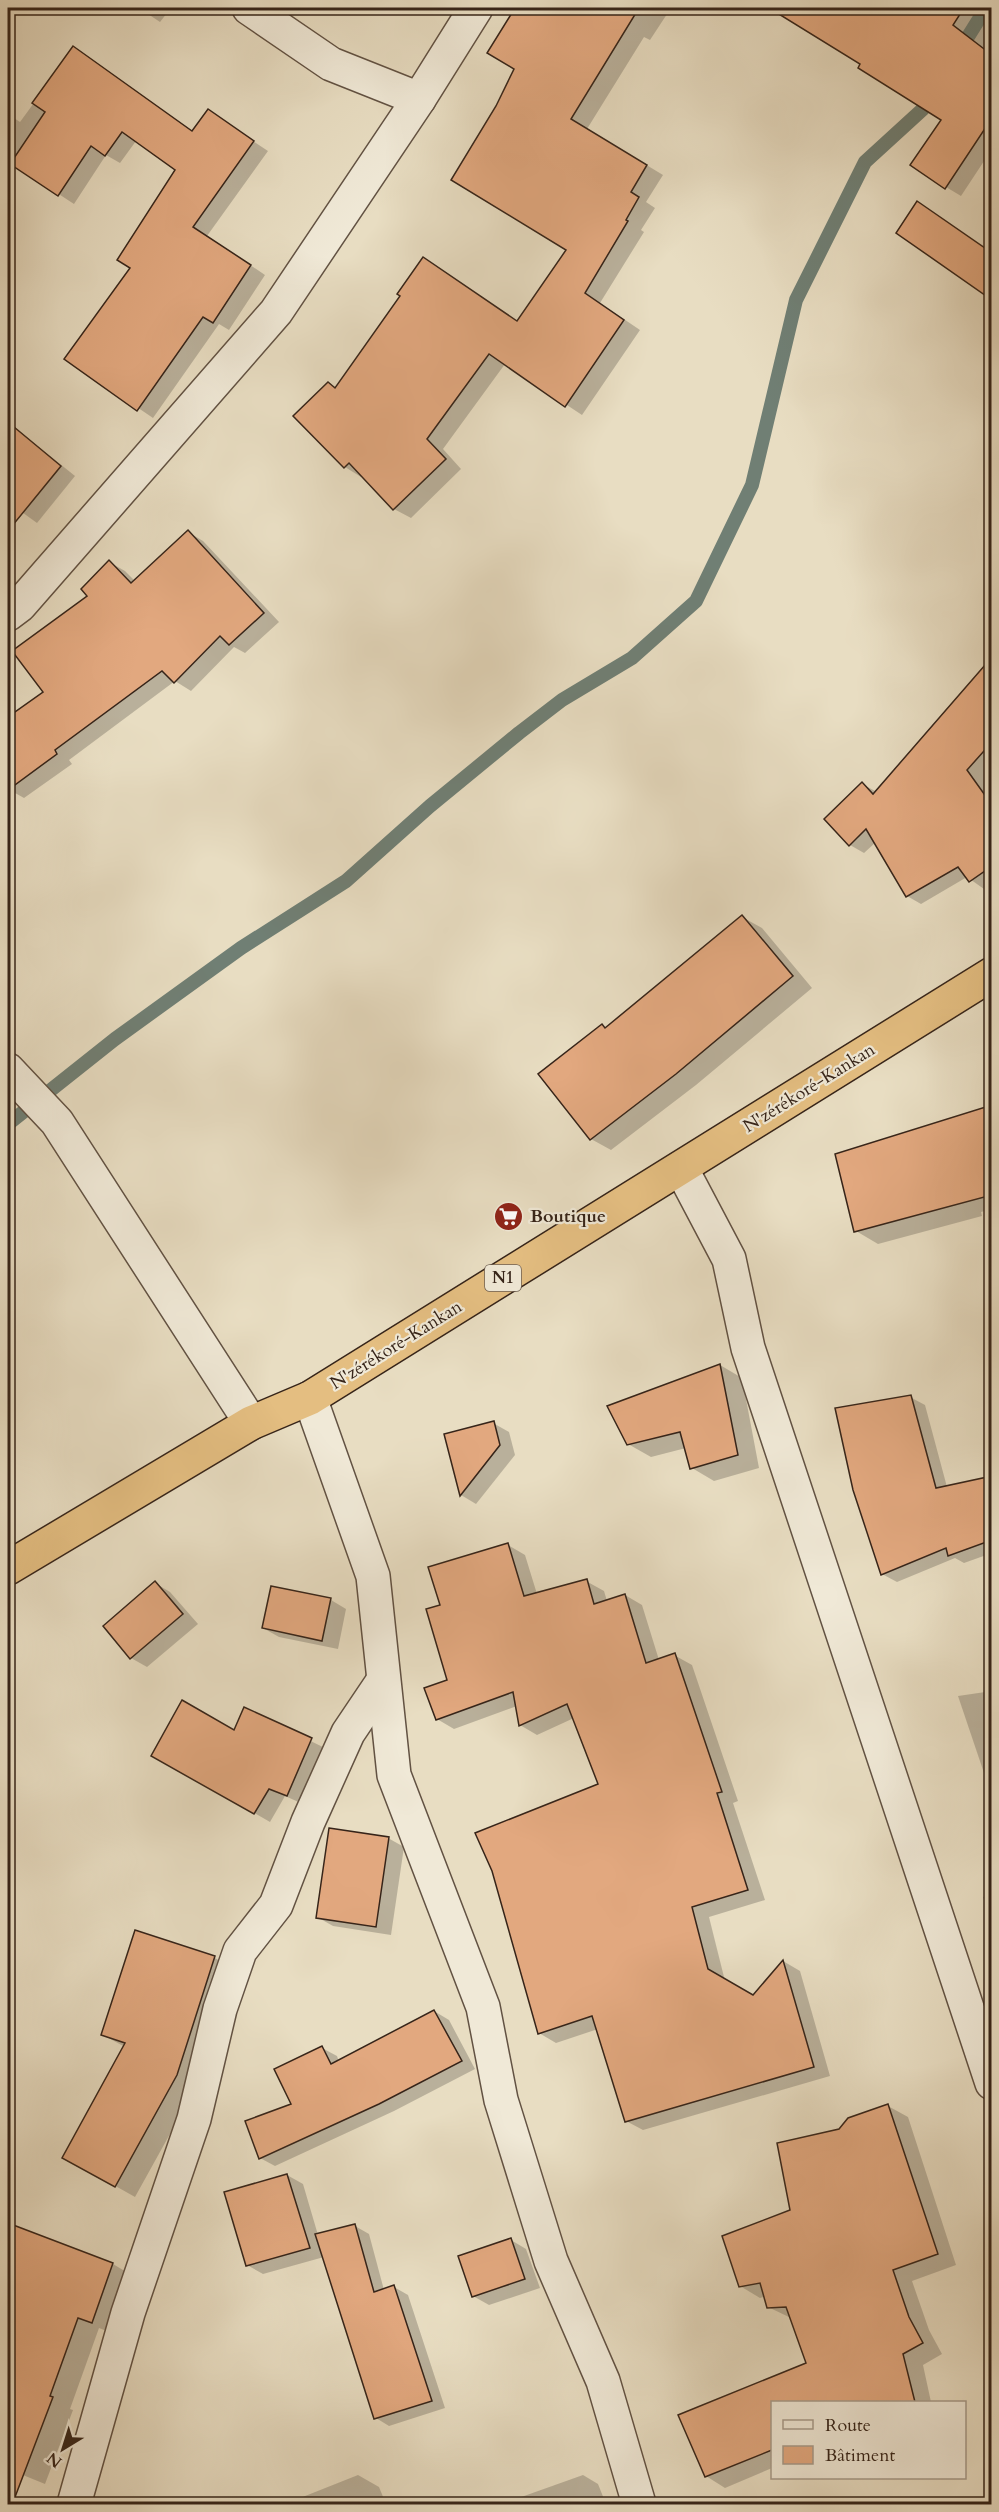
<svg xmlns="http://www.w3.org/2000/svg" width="999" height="2512" font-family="Cardo,serif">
  <rect width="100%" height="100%" fill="#e8ddc2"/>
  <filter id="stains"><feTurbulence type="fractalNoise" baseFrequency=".00333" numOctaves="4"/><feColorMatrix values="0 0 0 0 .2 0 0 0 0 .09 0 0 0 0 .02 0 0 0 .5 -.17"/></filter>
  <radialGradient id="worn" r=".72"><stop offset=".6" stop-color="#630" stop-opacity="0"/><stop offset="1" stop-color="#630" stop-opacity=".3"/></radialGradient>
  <!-- shadow -->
  <g fill="#0003">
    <polygon points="139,8 171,8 160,22"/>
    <polygon points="559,8 671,8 650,40 644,37 587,129 663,175 646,202 655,208 641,230 644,232 600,303 640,330 582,415 505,364 443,449 461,469 411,518 394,509 362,475 361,477 345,467 329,383 337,388 518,322 568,250 557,11"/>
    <polygon points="772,8 985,8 980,15 992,24 992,149 961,196 946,187 944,120 863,64"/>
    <polygon points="74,48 193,132 208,111 268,151 207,236 265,275 229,330 219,324 153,418 66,359 132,268 177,170 136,141 120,163 106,155 74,204 8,161 8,114 20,122"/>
    <polygon points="8,422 75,476 37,523 8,502"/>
    <polygon points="188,532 203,541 279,622 245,653 234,647 191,691 175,681 69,760 72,764 24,798 8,789 8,719 45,692 89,596 109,562 125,571 135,581"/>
    <polygon points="992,669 992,883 984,889 967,877 921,904 907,896 876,842 864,853 850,845 862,784 877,792"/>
    <polygon points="742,917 762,928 812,988 696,1085 611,1150 591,1139 602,1026 606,1029"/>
    <polygon points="992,1102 992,1209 981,1212 982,1216 878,1244 856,1231 986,1108 985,1104"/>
    <polygon points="720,1365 742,1378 759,1468 714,1481 692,1468 686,1448 651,1457 628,1444"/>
    <polygon points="910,1397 925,1405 947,1487 992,1478 992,1553 964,1563 955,1558 897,1582 882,1574"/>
    <polygon points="493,1423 509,1432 515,1455 476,1504 461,1495 446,1435"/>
    <polygon points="508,1545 525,1555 537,1594 586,1581 604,1591 607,1601 625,1595 642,1605 659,1660 674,1655 692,1665 738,1801 733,1803 765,1900 709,1917 725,1981 753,1997 783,1961 800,1971 830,2076 643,2130 626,2121 598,2029 556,2043 539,2033 600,1785 574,1718 537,1735 520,1725 517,1706 454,1729 437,1719 449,1681 442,1606"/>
    <polygon points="155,1583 170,1592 198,1624 147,1667 131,1658 105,1626"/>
    <polygon points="272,1587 331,1600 346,1609 338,1649 279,1637 263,1628"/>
    <polygon points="992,1691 992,1780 985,1776 958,1696"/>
    <polygon points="245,1709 327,1749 303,1804 285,1796 270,1822 153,1755 235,1732"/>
    <polygon points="388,1838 404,1847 391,1935 333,1926 317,1917"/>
    <polygon points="992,1894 992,1922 983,1897"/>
    <polygon points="136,1932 215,1958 234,1969 196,2087 135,2197 64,2157 125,2047 103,2035"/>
    <polygon points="434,2011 449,2020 475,2069 394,2111 275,2166 260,2158 293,2105 322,2048 337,2056 339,2062"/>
    <polygon points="888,2106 908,2117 956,2265 912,2281 929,2330 942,2354 923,2365 931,2402 772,2402 772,2468 725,2488 706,2476 680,2416 808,2364 791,2318 768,2307 766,2296 760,2298 740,2286 792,2211 840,2130"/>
    <polygon points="287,2175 303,2184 318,2235 355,2226 369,2234 384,2290 394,2287 408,2295 445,2408 389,2426 376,2418 324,2257 263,2274 247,2265"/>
    <polygon points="8,2225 113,2264 133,2276 112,2333 99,2328 70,2409 73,2410 45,2484 8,2469"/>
    <polygon points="511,2240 526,2249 540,2288 489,2305 473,2296"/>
    <polygon points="358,2475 379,2487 386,2504 285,2504"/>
    <polygon points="583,2475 598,2484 606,2504 502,2504"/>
  </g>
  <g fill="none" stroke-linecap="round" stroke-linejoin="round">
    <!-- stream -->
    <g stroke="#707f74" stroke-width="14">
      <polyline points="959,51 986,8"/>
      <polyline points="8,1124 115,1039 241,948 346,881 430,806 519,733 562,700 632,658 696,601 752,485 796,300 865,162 923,109 932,95"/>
    </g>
  </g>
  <!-- building -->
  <g fill="#e2a87f" stroke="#362419" stroke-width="1.5">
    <polygon points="515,8 639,8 571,119 647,165 631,192 639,197 626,220 628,221 585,293 624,320 565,407 489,354 427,439 446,459 393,510 349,463 344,468 293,416 328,382 335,388 400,296 397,294 423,257 517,321 566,250 451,180 496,106 514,69 487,53"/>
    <polygon points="769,8 964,8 953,25 992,55 992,118 945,189 910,165 941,120 858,68 860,64"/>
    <polygon points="73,46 192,131 208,109 254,141 193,227 251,265 213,323 203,317 137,411 64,359 130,268 117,260 175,170 122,132 105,156 91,146 58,196 10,164 45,112 32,103"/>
    <polygon points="917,201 992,253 992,300 896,233"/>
    <polygon points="8,422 61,466 8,531"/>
    <polygon points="188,530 264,613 229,645 220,636 174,683 162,671 55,750 57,754 8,790 8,717 43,692 12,651 87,596 81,589 109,560 131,583"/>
    <polygon points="992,657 992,742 967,770 992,805 992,866 969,882 958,867 906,897 866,829 849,846 824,819 862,782 873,794"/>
    <polygon points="742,915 793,976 676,1074 590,1140 538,1074 602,1024 605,1028"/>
    <polygon points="992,1105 992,1195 854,1232 835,1154"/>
    <polygon points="720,1364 738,1455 690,1469 680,1432 627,1445 607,1406"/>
    <polygon points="911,1395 936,1488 992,1476 992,1540 948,1556 946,1548 881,1575 853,1490 835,1408"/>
    <polygon points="494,1421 500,1445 460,1496 444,1434"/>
    <polygon points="508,1543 524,1596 587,1579 594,1604 625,1594 646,1663 675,1653 722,1792 717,1793 748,1890 692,1907 708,1969 753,1995 783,1960 814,2067 625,2122 592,2016 538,2034 492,1871 475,1833 598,1784 567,1704 519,1726 513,1692 436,1720 424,1688 447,1680 426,1609 440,1605 428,1567"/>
    <polygon points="155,1581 183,1614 130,1659 103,1626"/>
    <polygon points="271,1586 331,1598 322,1641 262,1628"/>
    <polygon points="182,1700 234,1730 244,1707 312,1738 287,1796 269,1789 254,1814 151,1756"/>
    <polygon points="329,1828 389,1837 376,1927 316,1918"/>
    <polygon points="135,1930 215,1956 177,2075 115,2187 62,2158 125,2043 101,2035"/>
    <polygon points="434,2010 462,2061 379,2104 259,2159 245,2121 291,2104 274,2069 322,2046 331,2064"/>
    <polygon points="888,2104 938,2254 893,2270 909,2317 923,2343 903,2354 915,2402 772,2403 772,2450 705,2477 678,2415 806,2363 786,2307 767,2308 760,2283 739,2287 722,2236 790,2210 777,2143 839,2129 848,2118"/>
    <polygon points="287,2174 310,2248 246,2266 224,2192"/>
    <polygon points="8,2223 113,2263 92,2323 78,2318 50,2396 53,2397 12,2505 8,2505"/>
    <polygon points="355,2224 374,2292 394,2285 432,2401 374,2419 315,2234"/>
    <polygon points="511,2238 525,2279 472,2297 458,2256"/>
  </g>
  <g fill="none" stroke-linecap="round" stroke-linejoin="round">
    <defs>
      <g id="minor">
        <polyline points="249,8 331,64 419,99"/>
        <polyline points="8,614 20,605 276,312 419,99 476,8"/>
        <polyline points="8,1070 57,1122 251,1423"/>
        <polyline points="681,1168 729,1259 748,1348 992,2083"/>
        <polyline points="310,1398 373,1576 394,1775 483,2007 501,2100 551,2261 603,2381 639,2504"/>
        <polyline points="74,2504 128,2313 194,2119 220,2009 240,1951 276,1905 308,1822 348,1733 383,1681"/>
      </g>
      <polyline id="highway" points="8,1568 251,1423 310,1398 992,974"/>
    </defs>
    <!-- minor casing -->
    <use href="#minor" stroke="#625243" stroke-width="36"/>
    <!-- highway casing -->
    <use href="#highway" stroke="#362419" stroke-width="36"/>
    <!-- minor -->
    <use href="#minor" stroke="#f0e9d7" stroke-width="33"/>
    <!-- highway -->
    <use href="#highway" stroke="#e4be81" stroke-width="33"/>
  </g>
  <!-- icons -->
  <defs>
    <symbol id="supermarket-disc" viewBox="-11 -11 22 22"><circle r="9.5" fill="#8f2418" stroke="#f0e9d7"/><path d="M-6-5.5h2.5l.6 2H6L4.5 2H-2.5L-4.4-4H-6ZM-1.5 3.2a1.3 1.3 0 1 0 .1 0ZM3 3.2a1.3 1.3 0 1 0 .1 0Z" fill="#fff"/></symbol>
  </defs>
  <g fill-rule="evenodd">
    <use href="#supermarket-disc" x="492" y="1200" width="33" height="33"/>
  </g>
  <g text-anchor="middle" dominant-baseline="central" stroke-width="4.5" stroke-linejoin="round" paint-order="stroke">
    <!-- shield labels -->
    <rect fill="#f0e9d7" stroke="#6e5f52" stroke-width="1.5" x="485" y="1265" width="36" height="26" rx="4.5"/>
    <g font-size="16" font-weight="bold" fill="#362419">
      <text x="503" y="1278">N1</text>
    </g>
    <!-- street labels -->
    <g font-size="18" fill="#362419" stroke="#f0e9d7">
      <text transform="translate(809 1088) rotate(-32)">N'zérékoré-Kankan</text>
      <text transform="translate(396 1345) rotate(-32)">N'zérékoré-Kankan</text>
    </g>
    <!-- poi labels -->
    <g font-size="18" font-weight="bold" fill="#362419" stroke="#f0e9d7" text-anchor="start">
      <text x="530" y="1216">Boutique</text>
    </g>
  </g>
  <!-- margin -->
  <rect width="999" height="2512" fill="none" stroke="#e8ddc2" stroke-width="30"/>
  <rect x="9" y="9" width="981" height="2494" fill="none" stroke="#362419" stroke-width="3"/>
  <rect x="15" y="15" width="969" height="2482" fill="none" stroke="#362419" stroke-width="1.5"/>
  <!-- legend -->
  <rect x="771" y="2401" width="195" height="78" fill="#f0e9d7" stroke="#a69a8b" stroke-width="1.5"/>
  <rect x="783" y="2420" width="30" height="9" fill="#f0e9d7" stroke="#a69a8b" stroke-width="1.5"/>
  <text x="825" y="2431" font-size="18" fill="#362419">Route</text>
  <rect x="783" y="2446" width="30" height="18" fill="#e2a87f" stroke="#a69a8b" stroke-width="1.5"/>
  <text x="825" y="2461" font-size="18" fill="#362419">Bâtiment</text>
  <!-- north arrow -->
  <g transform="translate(63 2449) rotate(218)" stroke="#f0e9d7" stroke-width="4.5" paint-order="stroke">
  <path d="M0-4.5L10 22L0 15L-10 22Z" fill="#362419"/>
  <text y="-9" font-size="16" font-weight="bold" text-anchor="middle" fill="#362419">N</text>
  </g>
  <rect width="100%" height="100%" filter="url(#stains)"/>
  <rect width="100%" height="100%" fill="url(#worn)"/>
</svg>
